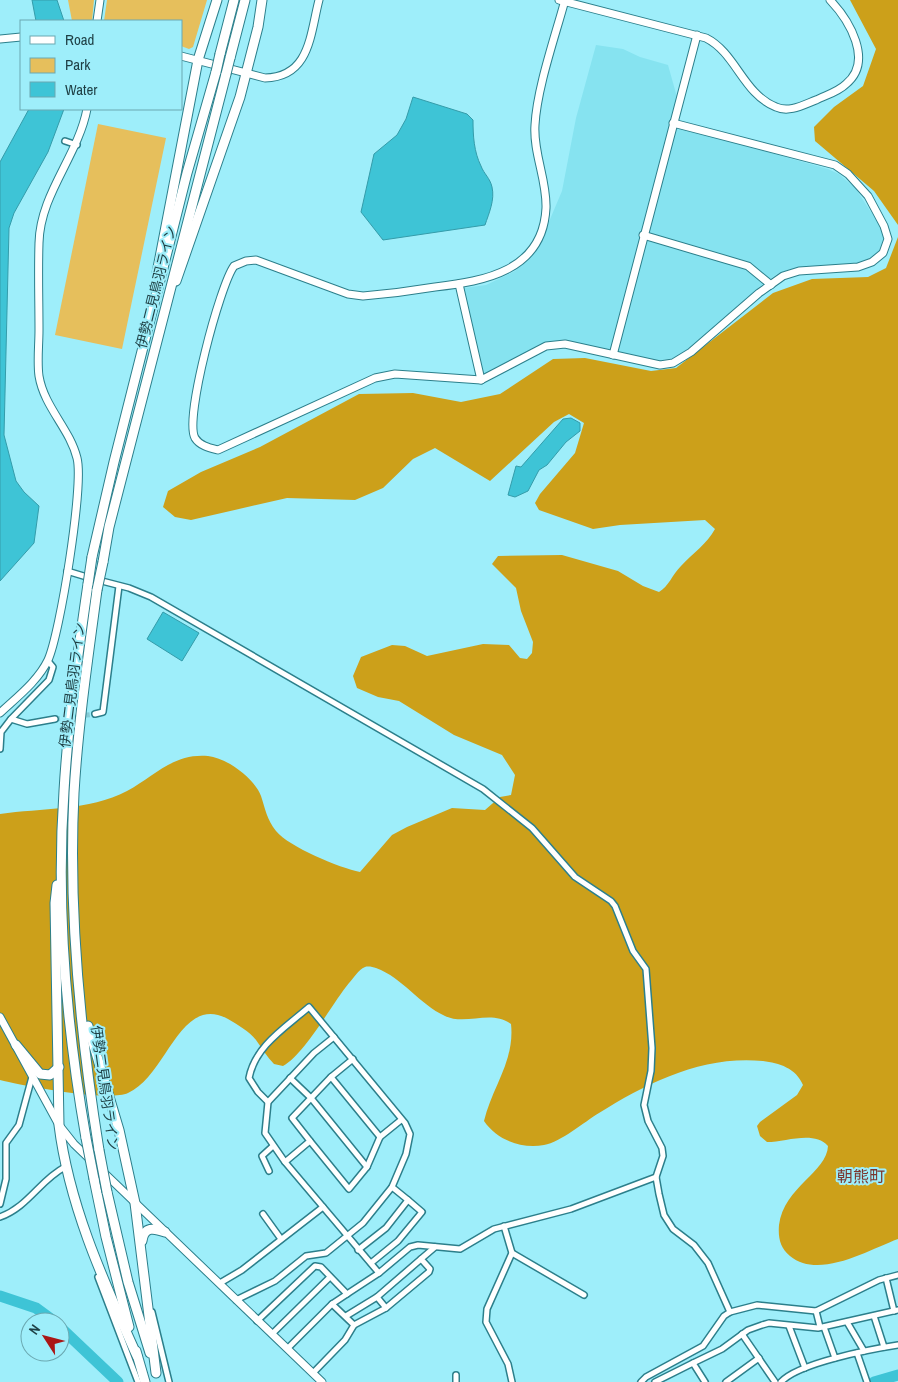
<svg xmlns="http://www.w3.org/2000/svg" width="898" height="1382" font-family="'Archivo Narrow','Noto Sans JP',sans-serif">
  <rect width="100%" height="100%" fill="#9eeefa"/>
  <!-- built -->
  <polygon fill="#86e3f0" points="596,45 623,49 640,57 668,65 677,97 670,125 828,169 839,174 856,189 882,229 884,247 866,265 791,269 777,274 759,287 689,350 678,357 653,362 569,341 550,341 536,347 495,372 482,375 464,288 486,285 515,271 537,250 562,191 576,118"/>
  <!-- green -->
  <g fill="#e6bf5c">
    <polygon points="68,0 94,0 92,21 72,21"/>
    <polygon points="107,0 207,0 193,47 189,49 181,46 181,21 104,21"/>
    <polygon points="98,124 166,138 122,349 55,335"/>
  </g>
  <!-- forest -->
  <g fill="#cca01a">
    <polygon points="850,0 898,0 898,225 874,191 815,141 814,127 834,107 863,86 876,49"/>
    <path d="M898,237V1239C868,1250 819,1280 790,1256C780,1248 778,1238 779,1225C784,1187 827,1172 828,1146C814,1130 786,1142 767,1142L760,1136L757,1126L760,1122L797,1095L803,1085C796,1068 779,1063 763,1061C704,1055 648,1082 599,1113C584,1122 561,1142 544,1145C521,1149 497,1140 484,1121C492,1087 515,1061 511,1024C491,1009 466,1026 445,1016C419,1004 403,978 376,968C373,967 368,966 365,967C358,970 354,978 349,983C331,1005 305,1054 283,1066L274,1064C267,1057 262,1048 256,1040C249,1031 238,1025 228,1019C180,993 167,1076 128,1093C108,1102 24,1086 0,1080V814C41,808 89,811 127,791C155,776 173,753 208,756C227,758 254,778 261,796C265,808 267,820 276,831C289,847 340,868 360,872L392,835L407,827L452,808L485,810L500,797L511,795L515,775L502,755L454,735L399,701L378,697L357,688L353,676L361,657L392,645L405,646L427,656L483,644L509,645L520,658L527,659L532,653L533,642L521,611L516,588L492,564L498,556L562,555L618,571L643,586L659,592C669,586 672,575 681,566C693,553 707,544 715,529L705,520L620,525L593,529L539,510L535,503L540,494L575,453L584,423L569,414L554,422L490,481L435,448L413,459L383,488L355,500L287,498L191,520L175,517L163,507L168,491L201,472L260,447L359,394L413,393L461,402L500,394L553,359L585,358L651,371L676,368L773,293L812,279L868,277L886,268Z"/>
  </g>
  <!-- water -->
  <g fill="#3ec4d6" stroke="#349caa">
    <polygon points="32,0 57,0 64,21 36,21"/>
    <path d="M413,97L467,114L473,120C473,136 474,152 481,166C484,174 490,178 492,187C495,200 489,213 485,225L383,240L361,212L374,154L397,135L406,119Z"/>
    <polygon points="29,109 64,109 48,152 14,213 9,228 4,435 16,481 24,492 39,506 34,543 0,581 0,162"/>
    <polygon points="571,418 580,423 580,431 566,442 547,465 539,470 528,491 515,497 508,495 516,466 521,467 563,419"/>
    <polygon points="163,612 199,633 182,661 147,639"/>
  </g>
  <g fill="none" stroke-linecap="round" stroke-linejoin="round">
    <!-- river -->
    <g stroke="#3ec4d6" stroke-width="11">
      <polyline points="0,1296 36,1308 55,1322"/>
      <polyline points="60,1327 118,1382"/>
      <polyline points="874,1382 898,1375"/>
    </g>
    <!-- minor-tunnel -->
    <polyline stroke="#84cbd6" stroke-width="5" stroke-dasharray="5 2.5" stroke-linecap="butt" points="55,719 95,714"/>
    <defs>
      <g id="minor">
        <polyline points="65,141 77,145"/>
        <polyline points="67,571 90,578"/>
        <polyline points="98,580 129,588 151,597 483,789 532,828 575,877 611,901 615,906 633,951 646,969 652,1048 651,1071 644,1105 648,1121 662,1148 663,1156 656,1177 659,1194 664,1215 673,1229 694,1245 708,1263 730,1312"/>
        <polyline points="95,714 103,712 119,586"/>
        <polyline points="11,719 49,680 53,667 48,661"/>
        <polyline points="0,749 1,732 11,719 27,724 55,719"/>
        <polyline points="334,1037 314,1053 268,1102 265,1133 285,1162 379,1273 347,1294"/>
        <polyline points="331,1077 380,1137 401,1120"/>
        <polyline points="310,1141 292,1118 331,1077 353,1059"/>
        <polyline points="285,1162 310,1141 349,1189 367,1167 311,1098 290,1078"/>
        <polyline points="367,1167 380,1137"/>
        <polyline points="269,1171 262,1156 273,1146"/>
        <polyline points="0,1204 6,1179 6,1143 19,1125 32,1077"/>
        <polyline points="263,1214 281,1239"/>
        <path d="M0,1217C28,1207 40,1180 65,1167"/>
        <polyline points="504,1226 512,1253 487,1309 486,1322 508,1364 512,1382"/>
        <polyline points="358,1250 386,1228 408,1200 392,1187"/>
        <polyline points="512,1253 584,1295"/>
        <polyline points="371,1263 398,1241 422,1212 408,1200"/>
        <polyline points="379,1273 410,1247 418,1245 460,1249 494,1229 571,1209 656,1177"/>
        <polyline points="98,1277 138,1382"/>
        <polyline points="886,1278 894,1311"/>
        <polyline points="220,1283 242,1270 323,1207"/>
        <polyline points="377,1297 421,1259"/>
        <path d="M236,1300L275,1281L306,1256L326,1253L363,1223L392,1187L406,1154L410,1134L405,1123L309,1007C285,1028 255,1046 249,1078L258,1092L268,1102"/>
        <polyline points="332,1304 354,1325"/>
        <polyline points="816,1311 820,1327"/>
        <polyline points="152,1312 169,1382"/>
        <polyline points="346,1316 377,1297 386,1308"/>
        <polyline points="874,1316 884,1347"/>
        <polyline points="257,1321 315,1266 321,1267 347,1294 332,1304 288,1348"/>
        <polyline points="847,1322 864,1351"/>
        <polyline points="789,1326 805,1368"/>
        <polyline points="824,1327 835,1358"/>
        <polyline points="272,1334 330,1277"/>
        <polyline points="742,1334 775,1382"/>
        <polyline points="857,1353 867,1382"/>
        <polyline points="313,1373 345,1340 354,1325 386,1308 429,1272 430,1269 421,1259 435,1247"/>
        <polyline points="456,1382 456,1375"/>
        <polyline points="641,1382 646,1377 703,1346 724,1316 730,1312 757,1305 816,1311 879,1280 898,1275"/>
        <polyline points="655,1382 693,1363"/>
        <polyline points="705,1382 693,1363 722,1349 748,1330 762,1325 769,1323 818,1328 898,1310"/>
        <polyline points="726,1382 759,1358"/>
        <path d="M781,1382C798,1363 872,1349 898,1345"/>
      </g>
      <g id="tertiary">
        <path d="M559,0L706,38C736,53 743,94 776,107C789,113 803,105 816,100C826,95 838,92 846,84C874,61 849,20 830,0"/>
        <path d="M565,0C555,37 537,88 535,125C533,153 547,180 546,208C543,271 485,281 435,287C411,291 387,294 363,296L348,294L256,260L246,261L234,266C220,285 184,419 195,438C200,446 210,448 218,450L375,378L395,374L481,380L546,346L565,344L660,365L673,363L691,352L759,293L783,276L799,271L858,267L872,262L883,253L888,239L884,226L868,196L848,174L835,165L673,123"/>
        <polyline points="97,21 100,0"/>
        <polyline points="0,39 21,37"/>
        <path d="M181,56L265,78C310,77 310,35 319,0"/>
        <polyline points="643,235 748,266 771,285"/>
        <polyline points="459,284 481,380"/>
        <polyline points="613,355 697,35"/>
        <path d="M0,713C17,697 38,681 48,660C60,634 84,485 77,458C70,429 44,407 39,376C37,362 39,345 39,330C39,301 38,272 39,243C40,194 78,156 87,109"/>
        <polyline points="0,1017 59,1125 74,1144 322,1382"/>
      </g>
      <g id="primary">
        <polyline points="220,54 234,0"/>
        <polyline points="230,58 245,0"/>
        <polyline points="157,273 198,60 217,0"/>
        <polyline points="176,281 240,97 258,27 262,0"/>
        <polyline points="92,557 114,462 187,173 216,72"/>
        <polyline points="103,562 109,527 226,74"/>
        <path d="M97,590C88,657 78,725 74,793C68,912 80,1032 99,1150"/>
        <path d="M57,885L55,903L59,1125C69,1206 104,1282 137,1356"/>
        <polyline points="88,1026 119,1130 135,1203 156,1373"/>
        <polyline points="16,1045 40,1074 50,1075 59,1067"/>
        <path d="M86,1138C66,1024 56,906 64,791C68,722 78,653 88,584"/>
        <polyline points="94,1179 106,1237 129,1327"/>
        <polyline points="107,1192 128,1282 150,1353"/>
        <path d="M142,1241C144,1226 154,1228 165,1232"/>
        <polyline points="136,1351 145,1382"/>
      </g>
    </defs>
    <!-- minor casing -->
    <use href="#minor" stroke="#2c7f8b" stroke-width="8"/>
    <!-- tertiary casing -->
    <use href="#tertiary" stroke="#2c7f8b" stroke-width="9"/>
    <!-- primary casing -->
    <use href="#primary" stroke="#2c7f8b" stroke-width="11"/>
    <!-- minor -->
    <use href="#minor" stroke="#fff" stroke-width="5"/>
    <!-- tertiary -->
    <use href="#tertiary" stroke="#fff" stroke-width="7"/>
    <!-- primary -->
    <use href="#primary" stroke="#fff" stroke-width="9"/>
    <defs>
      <g id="primary-bridge">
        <polyline points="216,72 220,54"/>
        <polyline points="226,74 230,58"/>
        <polyline points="88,584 92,557"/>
        <polyline points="97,590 103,562"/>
        <polyline points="86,1138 94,1179"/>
        <polyline points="99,1150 107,1192"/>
      </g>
    </defs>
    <!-- primary-bridge casing -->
    <use href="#primary-bridge" stroke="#2c7f8b" stroke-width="11" stroke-linecap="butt"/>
    <!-- primary-bridge -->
    <use href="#primary-bridge" stroke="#fff" stroke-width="9"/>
  </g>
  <g text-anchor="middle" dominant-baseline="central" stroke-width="4" stroke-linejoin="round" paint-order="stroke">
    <!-- street labels -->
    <g font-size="14" fill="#1e3f44" stroke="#9eeefa">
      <text transform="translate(156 287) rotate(-76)">伊勢二見鳥羽ライン</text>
      <text transform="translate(72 685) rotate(-83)">伊勢二見鳥羽ライン</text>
      <text transform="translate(105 1088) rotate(82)">伊勢二見鳥羽ライン</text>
    </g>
    <!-- quarter labels -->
    <g font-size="16" fill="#7b352e" stroke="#9eeefa">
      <text x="861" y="1176">朝熊町</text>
    </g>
  </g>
  <!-- legend -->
  <rect x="20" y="20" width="162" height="90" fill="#9eeefa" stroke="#6ba8b1"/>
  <rect x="30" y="36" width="25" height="8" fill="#ffffff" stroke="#6ba8b1"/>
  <text x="65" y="45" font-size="15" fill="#1e3f44">Road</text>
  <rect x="30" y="58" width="25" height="15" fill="#e6bf5c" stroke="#6ba8b1"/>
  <text x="65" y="70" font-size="15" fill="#1e3f44">Park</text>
  <rect x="30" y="82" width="25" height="15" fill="#3ec4d6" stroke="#6ba8b1"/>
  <text x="65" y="95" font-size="15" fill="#1e3f44">Water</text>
  <!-- north arrow -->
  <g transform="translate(45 1337) rotate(306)"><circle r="24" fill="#9eeefa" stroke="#6ba8b1"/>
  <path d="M0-4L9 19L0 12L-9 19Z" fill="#aa1716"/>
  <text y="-8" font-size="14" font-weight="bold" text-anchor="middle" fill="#1e3f44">N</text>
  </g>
</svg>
